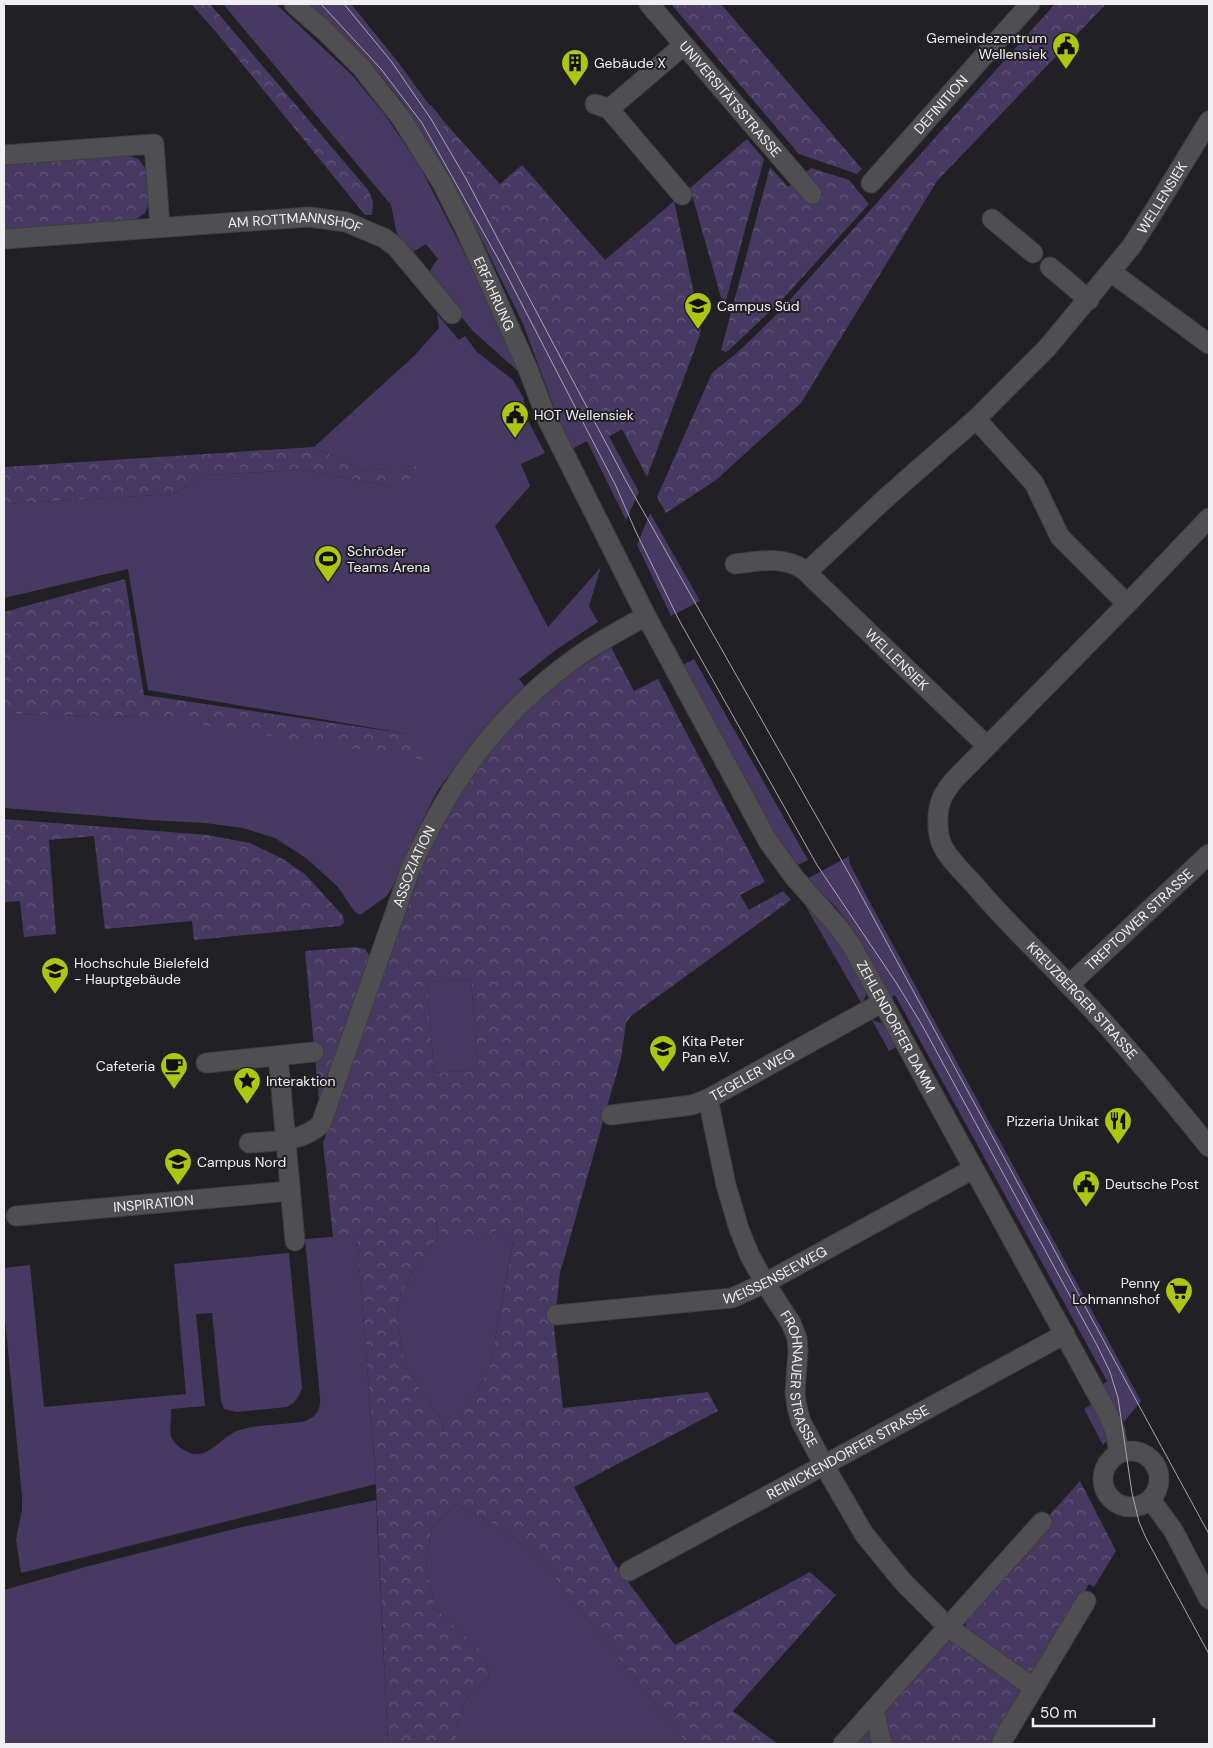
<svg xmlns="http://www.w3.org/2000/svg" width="1213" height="1748" font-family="'DM Sans',sans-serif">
  <defs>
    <pattern id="forest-crowns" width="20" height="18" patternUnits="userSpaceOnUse" patternTransform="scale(1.25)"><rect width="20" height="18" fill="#473a62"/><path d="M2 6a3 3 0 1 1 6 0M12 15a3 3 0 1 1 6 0" fill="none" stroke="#625779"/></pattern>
  </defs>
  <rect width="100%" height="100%" fill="#212024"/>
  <!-- green -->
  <g fill="#473a62">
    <path d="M223,4H276L353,76L385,115L419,165L462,248L521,374L473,331L434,284C428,274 430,268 438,259L426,244L416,250L410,252L398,239L391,205Z"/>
    <polygon points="310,4 351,4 398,62 430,106 448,136 639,492 626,520 587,441 570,450 523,324 477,230 433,150 400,99 380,74 354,46"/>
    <polygon points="437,314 459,340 465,336 477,352 513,380 524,399 525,415 545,453 521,464 530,486 495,526 548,627 601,567 589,606 598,622 557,649 519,679 525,687 478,735 438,790 414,837 393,886 387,896 360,915 354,911 338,887 306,858 275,838 243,828 205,823 150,820 4,808 4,714 150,717 409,734 148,690 128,569 4,598 4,504 174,494 205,475 305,470 393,487 415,466 363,471 314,447 414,356 439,328"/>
    <polygon points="650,513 700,601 671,616 637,545"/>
    <polygon points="694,659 808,860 796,866 773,836 683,665"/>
    <polygon points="849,856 850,864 866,895 1141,1401 1124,1422 1102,1385 1107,1381 895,995 890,997 855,932 835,906 807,879"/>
    <polygon points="801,898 841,943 868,990 862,1004"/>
    <polygon points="471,979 478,1070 434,1073 427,982"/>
    <polygon points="872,1020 887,1025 898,1046 889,1051"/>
    <polygon points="436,1217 484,1236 499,1230 513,1241 490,1367 474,1396 442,1434 444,1421 431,1407 405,1364 397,1318 401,1293 415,1268 438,1237"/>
    <path d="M357,1235L376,1484L21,1573L16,1539L22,1510V1496L4,1309V1268L30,1265L44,1407L186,1394L174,1264L289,1253L302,1388C299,1397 296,1402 287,1407L237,1412L224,1409L221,1401L212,1313L196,1314L205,1406L171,1409C172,1418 169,1428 171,1436C173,1442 179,1447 184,1450C206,1464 218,1439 237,1431C256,1424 281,1425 302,1422C314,1419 321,1412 320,1398L305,1239Z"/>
    <polygon points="1094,1403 1105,1425 1108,1439 1103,1445 1084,1409"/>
    <polygon points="376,1500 388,1744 4,1744 4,1590 89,1566 242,1527"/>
    <polygon points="455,1504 503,1529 544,1564 687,1744 456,1744 456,1727 465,1701 489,1676 486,1657 436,1609 426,1570 431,1528"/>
  </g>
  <!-- forest -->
  <g fill="url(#forest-crowns)" fill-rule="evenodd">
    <polygon points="191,4 210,4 369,191 373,202 372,215 365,215 217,33"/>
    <polygon points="671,4 721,4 862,169 857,174 799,154"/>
    <polygon points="1055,4 1106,4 937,181 801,403 716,480 666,513 657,497 712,373 739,351 779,312"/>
    <polygon points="431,105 447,125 500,184 522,165 605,260 674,201 701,326 700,335 647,477 622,429 608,437 448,136 430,106"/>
    <polygon points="747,139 764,159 724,308 690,188"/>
    <polygon points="128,155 138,159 147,170 149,204 145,213 135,220 4,231 4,164"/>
    <polygon points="770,167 788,187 811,168 849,180 869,204 779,303 729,350 726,352 721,350"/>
    <polygon points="314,447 363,471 415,466 426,471 393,487 305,470 205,475 174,494 4,504 4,467"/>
    <polygon points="125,579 144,695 409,734 431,761 150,717 4,714 4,612"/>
    <path d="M611,647L634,691L658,679L765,882L740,895L749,910L783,891L791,900L631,1016L626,1023L621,1058L560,1273L554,1328L563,1408L708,1392L718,1411L574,1487L614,1563L675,1645L810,1572L836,1595L733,1711L778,1744H687L544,1564L503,1529L455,1504L431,1528L426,1570L436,1609L486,1656L489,1676L465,1701L456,1727V1744H388L375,1468L357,1236L333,1237L323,1143L427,854L456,800L491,748L530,707L572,673ZM471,979L478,1070L434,1073L427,982ZM436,1220L443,1235L460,1241L484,1236L499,1230L513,1242L490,1367L474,1396L442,1433L444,1421L431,1407L405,1364L397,1318L401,1293L415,1268L438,1237Z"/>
    <polygon points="4,819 208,835 250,843 283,859 305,874 343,916 344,923 340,926 194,940 192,921 105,929 94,836 49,840 56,934 24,937 20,901 4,902"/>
    <polygon points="355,947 365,949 369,955 370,964 323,1095 319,1100 305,951"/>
    <polygon points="1080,1481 1116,1551 1094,1587 1089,1584 1039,1669 1031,1674 1027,1674 967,1631 965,1627 967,1617 1045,1520"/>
    <polygon points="948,1641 954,1642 1018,1688 1022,1694 995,1744 855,1744 943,1644"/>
  </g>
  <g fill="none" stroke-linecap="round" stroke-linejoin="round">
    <defs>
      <g id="street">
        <path id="s1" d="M294,4L326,32L361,67L401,118L442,183L466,231L528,369L547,419L646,616L768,841L794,877L839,928L852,946L1109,1416L1115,1431L1119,1453"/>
        <path id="s2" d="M649,4L812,194"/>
        <polyline points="595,104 609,109 682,195"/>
        <polyline points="609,109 684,45"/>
        <polyline points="4,155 154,144 160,227"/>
        <path id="s3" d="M871,183L1030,4"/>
        <polyline points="992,219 1033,253"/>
        <path id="s4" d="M4,239L309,217L346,222L384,238L396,247L452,314"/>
        <polyline points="1050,267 1089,300"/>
        <polyline points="1111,272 1209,344"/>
        <polyline points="976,419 1034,483 1060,537 1127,604"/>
        <path id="s5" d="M1209,518L1127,604L954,780C950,785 946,790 943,796C936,810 936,833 943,847C950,860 962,872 972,882C1002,918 1036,950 1068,984C1118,1035 1164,1091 1209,1147"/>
        <path id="s6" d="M735,564C759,561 782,556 803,569L987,746"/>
        <path id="s7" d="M807,572L888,496L976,419L1047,348L1131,247L1154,211L1209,121"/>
        <path id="s8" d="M1069,985L1209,854"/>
        <polyline points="278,1056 295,1241"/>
        <polyline points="206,1063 314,1052"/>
        <path id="s9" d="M708,1099L726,1185L739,1229L750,1256L765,1283L791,1323L797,1338L798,1351L795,1393L797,1407L801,1422L824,1465L864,1534L904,1583L948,1627L1034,1688"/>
        <path id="s10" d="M611,1115L692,1105L708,1099L883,1002"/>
        <path id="s11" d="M249,1143C274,1141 303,1142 321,1124L410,870C450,781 497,714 577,657C599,641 623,629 646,616"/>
        <path id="s12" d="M16,1216L290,1191"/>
        <path id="s13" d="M556,1315L732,1298L765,1283L973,1169"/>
        <circle cx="1131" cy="1479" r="28"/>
        <polyline points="1151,1500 1173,1530 1209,1599"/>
        <path id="s14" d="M629,1571L1065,1334"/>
        <polyline points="874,1709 882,1744"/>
        <polyline points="1002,1741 1086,1601"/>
        <polyline points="843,1744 1042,1522"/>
      </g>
    </defs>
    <!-- street casing -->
    <use href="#street" stroke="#3e3d41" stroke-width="21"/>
    <!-- street -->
    <use href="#street" stroke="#4f4f51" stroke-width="19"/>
    <!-- tram -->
    <g stroke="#a8a7ab" stroke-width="1">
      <polyline points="321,4 381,69 422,123 500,262 615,484 636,532 679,620 817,865 897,984 922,1025 1098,1347 1110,1372 1118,1398 1132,1493 1139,1522 1146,1538 1209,1654"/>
      <polyline points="344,4 391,61 431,119 465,177 626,481 856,886 1209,1534"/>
    </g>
  </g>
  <!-- icons -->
  <defs>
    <symbol id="civic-pin" viewBox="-11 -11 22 30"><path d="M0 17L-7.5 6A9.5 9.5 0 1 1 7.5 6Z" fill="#adc60e" stroke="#212024"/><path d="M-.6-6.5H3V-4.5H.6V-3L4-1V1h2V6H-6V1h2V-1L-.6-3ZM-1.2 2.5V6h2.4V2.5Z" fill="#111"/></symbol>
    <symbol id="building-pin" viewBox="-11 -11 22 30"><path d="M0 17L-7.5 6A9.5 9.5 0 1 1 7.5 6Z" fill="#adc60e" stroke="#212024"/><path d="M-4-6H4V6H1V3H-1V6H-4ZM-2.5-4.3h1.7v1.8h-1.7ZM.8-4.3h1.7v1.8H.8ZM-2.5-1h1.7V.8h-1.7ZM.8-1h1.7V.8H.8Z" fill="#111"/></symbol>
    <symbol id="university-pin" viewBox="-11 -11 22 30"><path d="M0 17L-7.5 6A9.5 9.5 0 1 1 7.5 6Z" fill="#adc60e" stroke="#212024"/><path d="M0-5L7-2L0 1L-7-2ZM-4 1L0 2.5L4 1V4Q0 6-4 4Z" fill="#111"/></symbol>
    <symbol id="stadium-pin" viewBox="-11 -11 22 30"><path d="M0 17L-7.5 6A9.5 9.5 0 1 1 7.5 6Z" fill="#adc60e" stroke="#212024"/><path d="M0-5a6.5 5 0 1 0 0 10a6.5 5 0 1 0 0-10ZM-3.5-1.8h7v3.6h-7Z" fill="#111"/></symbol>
    <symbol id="school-pin" viewBox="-11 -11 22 30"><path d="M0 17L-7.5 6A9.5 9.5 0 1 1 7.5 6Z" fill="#adc60e" stroke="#212024"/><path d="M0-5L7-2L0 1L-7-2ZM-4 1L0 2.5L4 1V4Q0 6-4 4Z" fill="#111"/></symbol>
    <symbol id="cafe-pin" viewBox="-11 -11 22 30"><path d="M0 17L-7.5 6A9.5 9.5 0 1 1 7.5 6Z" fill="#adc60e" stroke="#212024"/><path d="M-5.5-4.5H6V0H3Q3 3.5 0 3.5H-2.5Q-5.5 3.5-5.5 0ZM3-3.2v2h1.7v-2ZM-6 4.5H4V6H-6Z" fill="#111"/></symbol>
    <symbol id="sight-pin" viewBox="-11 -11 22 30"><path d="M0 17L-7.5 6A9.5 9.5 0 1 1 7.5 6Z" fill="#adc60e" stroke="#212024"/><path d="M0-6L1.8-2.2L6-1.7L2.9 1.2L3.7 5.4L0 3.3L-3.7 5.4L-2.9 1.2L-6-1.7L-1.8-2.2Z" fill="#111"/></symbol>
    <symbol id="restaurant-pin" viewBox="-11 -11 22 30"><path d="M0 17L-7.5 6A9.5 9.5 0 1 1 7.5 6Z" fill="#adc60e" stroke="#212024"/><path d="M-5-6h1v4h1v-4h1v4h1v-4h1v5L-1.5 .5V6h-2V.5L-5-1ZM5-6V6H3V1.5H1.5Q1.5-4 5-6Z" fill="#111"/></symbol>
    <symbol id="supermarket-pin" viewBox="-11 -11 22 30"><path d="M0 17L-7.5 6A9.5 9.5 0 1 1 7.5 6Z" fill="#adc60e" stroke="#212024"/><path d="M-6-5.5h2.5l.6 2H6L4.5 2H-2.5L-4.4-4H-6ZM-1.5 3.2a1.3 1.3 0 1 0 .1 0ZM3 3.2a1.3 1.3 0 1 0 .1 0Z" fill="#111"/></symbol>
  </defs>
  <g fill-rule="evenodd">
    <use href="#civic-pin" x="1050" y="30" width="32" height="43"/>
    <use href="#building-pin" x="559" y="47" width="32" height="43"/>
    <use href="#university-pin" x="682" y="290" width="32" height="43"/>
    <use href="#civic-pin" x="499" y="399" width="32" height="43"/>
    <use href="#stadium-pin" x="312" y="543" width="32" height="43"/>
    <use href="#university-pin" x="39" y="955" width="32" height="43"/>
    <use href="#school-pin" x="647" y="1033" width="32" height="43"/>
    <use href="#cafe-pin" x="158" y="1050" width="32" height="43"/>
    <use href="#sight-pin" x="231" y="1065" width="32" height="43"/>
    <use href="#restaurant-pin" x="1102" y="1105" width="32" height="43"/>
    <use href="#university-pin" x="162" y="1146" width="32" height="43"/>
    <use href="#civic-pin" x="1070" y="1168" width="32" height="43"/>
    <use href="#supermarket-pin" x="1163" y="1275" width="32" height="43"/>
  </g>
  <g text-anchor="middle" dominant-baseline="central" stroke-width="4" stroke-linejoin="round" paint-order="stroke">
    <!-- poi labels -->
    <g font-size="14" fill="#f0f0f3" stroke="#212024" text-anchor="start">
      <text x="1047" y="38" text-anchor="end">Gemeindezentrum<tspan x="1047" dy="16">Wellensiek</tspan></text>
      <text x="594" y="63">Gebäude X</text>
      <text x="717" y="306">Campus Süd</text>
      <text x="534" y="415">HOT Wellensiek</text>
      <text x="347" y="551">Schröder<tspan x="347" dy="16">Teams Arena</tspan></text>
      <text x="74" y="963">Hochschule Bielefeld<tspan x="74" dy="16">- Hauptgebäude</tspan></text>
      <text x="682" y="1041">Kita Peter<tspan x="682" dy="16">Pan e.V.</tspan></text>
      <text x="155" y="1066" text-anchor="end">Cafeteria</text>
      <text x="266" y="1081">Interaktion</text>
      <text x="1099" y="1121" text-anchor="end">Pizzeria Unikat</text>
      <text x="197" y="1162">Campus Nord</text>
      <text x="1105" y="1184">Deutsche Post</text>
      <text x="1160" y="1283" text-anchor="end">Penny<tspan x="1160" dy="16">Lohmannshof</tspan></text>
    </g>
    <!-- street labels -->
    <g font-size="14" fill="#f0f0f3" stroke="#212024">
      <text stroke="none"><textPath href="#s2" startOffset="125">UNIVERSITÄTSSTRASSE</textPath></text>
      <text stroke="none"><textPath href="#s3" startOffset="105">DEFINITION</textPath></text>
      <text stroke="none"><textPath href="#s7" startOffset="518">WELLENSIEK</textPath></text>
      <text stroke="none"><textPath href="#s4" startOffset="292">AM ROTTMANNSHOF</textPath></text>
      <text stroke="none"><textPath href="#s1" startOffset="356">ERFAHRUNG</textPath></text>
      <text stroke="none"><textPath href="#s6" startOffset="200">WELLENSIEK</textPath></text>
      <text stroke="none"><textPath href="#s11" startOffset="350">ASSOZIATION</textPath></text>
      <text stroke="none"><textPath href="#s8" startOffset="96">TREPTOWER STRASSE</textPath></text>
      <text stroke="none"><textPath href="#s5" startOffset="645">KREUZBERGER STRASSE</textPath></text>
      <text stroke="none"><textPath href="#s1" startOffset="1195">ZEHLENDORFER DAMM</textPath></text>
      <text stroke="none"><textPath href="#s10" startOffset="149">TEGELER WEG</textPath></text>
      <text stroke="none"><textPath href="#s12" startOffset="138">INSPIRATION</textPath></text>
      <text stroke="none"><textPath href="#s13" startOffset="225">WEISSENSEEWEG</textPath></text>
      <text stroke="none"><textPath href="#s9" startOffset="299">FROHNAUER STRASSE</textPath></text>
      <text stroke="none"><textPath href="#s14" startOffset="249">REINICKENDORFER STRASSE</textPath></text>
    </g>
  </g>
  <!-- border -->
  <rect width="1213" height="1748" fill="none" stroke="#f0f0f3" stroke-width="10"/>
  <!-- scale -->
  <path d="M1033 1718v8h121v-8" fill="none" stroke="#f0f0f3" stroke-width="2.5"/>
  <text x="1040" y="1718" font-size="15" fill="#f0f0f3" stroke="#212024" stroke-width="4" paint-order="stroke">50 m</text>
</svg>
